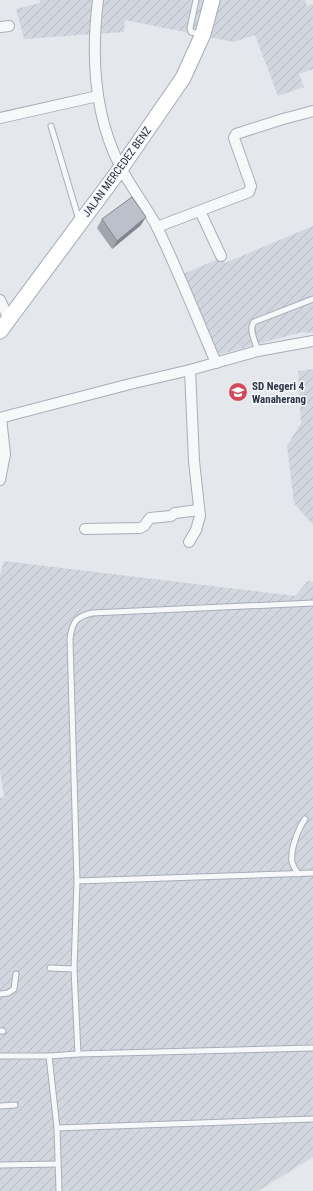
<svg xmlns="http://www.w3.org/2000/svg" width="313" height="1191" font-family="'Roboto Condensed',sans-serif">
  <defs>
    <pattern id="industrial-furrows" width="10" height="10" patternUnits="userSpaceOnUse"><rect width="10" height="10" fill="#d2d6de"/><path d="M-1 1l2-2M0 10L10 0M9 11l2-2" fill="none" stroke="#b4b8c0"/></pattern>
  </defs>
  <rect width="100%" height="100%" fill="#e4e7ec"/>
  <!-- industrial -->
  <g fill="url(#industrial-furrows)">
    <polygon points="40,0 305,0 307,6 313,4 313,69 299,74 304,87 278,96 255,35 233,42 125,20 124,32 24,39 16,9 40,3"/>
    <polygon points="313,226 313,333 302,332 214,356 181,275 223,257 225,263"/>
    <polygon points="313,369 313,525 294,503 287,446 301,423 298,371"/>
    <polygon points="4,561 295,596 308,581 313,582 313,1157 258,1191 0,1191 0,798 4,797 0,770 0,575"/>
  </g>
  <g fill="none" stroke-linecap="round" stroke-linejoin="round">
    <defs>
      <g id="lane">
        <polyline points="196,0 190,28 191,32 200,34"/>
        <polyline points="51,126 79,220"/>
        <path d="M258,351C256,343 248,329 254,322L313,299"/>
        <path d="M298,874C296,870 293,866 292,862C290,850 298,829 305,819"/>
        <polyline points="77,881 313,873"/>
        <polyline points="50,968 74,969"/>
        <polyline points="0,994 8,993 14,989 16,974"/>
        <polyline points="0,1031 3,1031"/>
        <polyline points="78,1054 313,1048"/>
        <polyline points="0,1056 49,1056 57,1128 59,1191"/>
        <path d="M49,1056L78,1054L74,969L77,881L70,639C72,623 75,617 92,613L313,603"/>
        <polyline points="0,1106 15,1105"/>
        <polyline points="57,1128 313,1119"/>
        <polyline points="0,1165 58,1164"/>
      </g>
      <g id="street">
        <path d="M98,0C91,57 94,115 120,166C131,188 147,207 158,229C179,273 197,318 216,363"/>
        <polyline points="0,27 9,26"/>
        <polyline points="0,118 98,96"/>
        <polyline points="200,211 221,256"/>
        <polyline points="157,227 249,192 251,186 234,138 236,134 283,119 313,111"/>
        <polyline points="0,300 9,319"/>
        <polyline points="0,418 130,384 190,370 258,351 313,341"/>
        <polyline points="0,480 5,454 1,418"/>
        <polyline points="85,529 140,528 144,526 150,518 171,516 175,513 199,510"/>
        <polyline points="189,542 196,530 200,516 194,461 190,370"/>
      </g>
      <polyline id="primary" points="0,331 121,168 183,78 203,34 212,0"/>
    </defs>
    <!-- lane casing -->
    <use href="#lane" stroke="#a9aeb7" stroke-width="7"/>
    <!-- street casing -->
    <use href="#street" stroke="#a9aeb7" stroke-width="12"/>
    <!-- primary casing -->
    <use href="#primary" stroke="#a3abb8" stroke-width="17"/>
    <!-- lane -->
    <use href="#lane" stroke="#f7f8fa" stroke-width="5"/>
    <!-- street -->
    <use href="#street" stroke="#f7f8fa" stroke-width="10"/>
    <!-- primary -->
    <use href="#primary" stroke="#fff" stroke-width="15"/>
  </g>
  <!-- wall -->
  <polygon fill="#a1a5ae" points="102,219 141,225 112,249 97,228"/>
  <!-- shaded-wall -->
  <polygon fill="#83868d" points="146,217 141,225 112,249 117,241"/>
  <!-- building -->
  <polygon fill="#bbc0ca" stroke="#83868d" points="132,197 146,217 117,241 102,219"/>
  <!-- icons -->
  <defs>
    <symbol id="school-disc" viewBox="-11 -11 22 22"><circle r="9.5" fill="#d1495b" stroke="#f4f6f9"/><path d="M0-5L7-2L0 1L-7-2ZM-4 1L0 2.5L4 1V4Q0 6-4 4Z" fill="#fff"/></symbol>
  </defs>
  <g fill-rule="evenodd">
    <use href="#school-disc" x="227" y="381" width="22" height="22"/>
  </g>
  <g text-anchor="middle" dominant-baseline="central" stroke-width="3" stroke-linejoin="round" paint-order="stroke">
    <!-- street labels -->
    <g font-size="11" fill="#2b3445" stroke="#f4f6f9">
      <text transform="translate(117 172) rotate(-54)">JALAN MERCEDEZ BENZ</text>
    </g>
    <!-- poi labels -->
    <g font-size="11" font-weight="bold" fill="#2b3445" stroke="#f4f6f9" text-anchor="start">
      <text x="252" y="386">SD Negeri 4<tspan x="252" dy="13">Wanaherang</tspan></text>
    </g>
  </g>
</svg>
